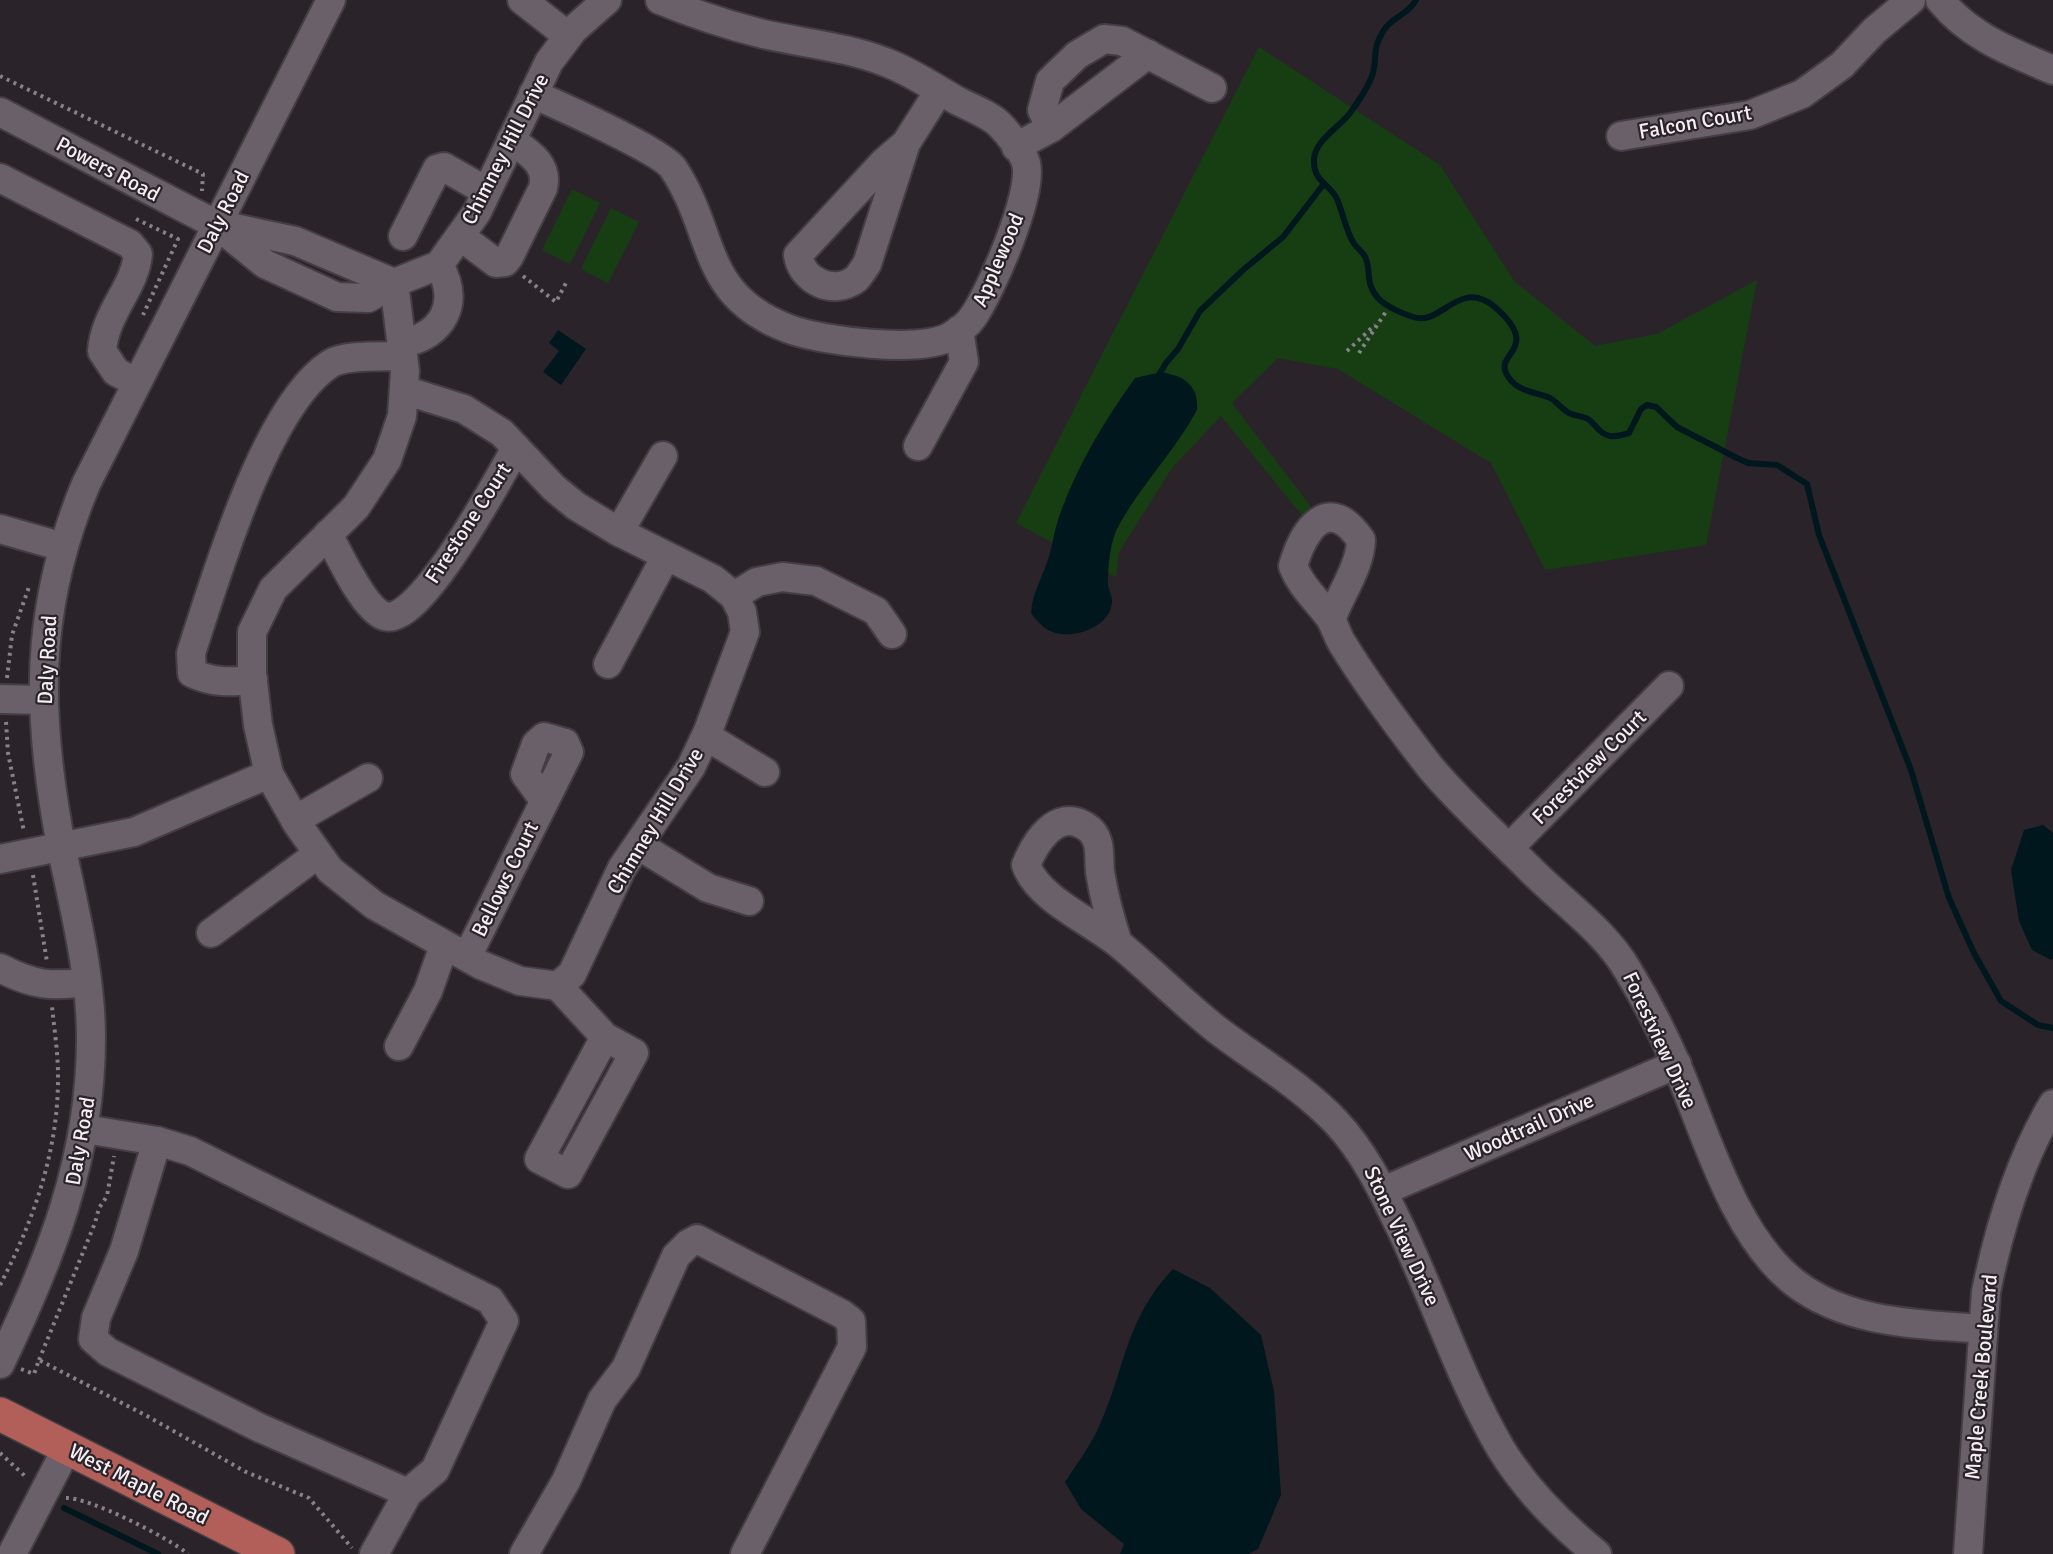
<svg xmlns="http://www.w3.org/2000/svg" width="2053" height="1554" font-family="Signika,sans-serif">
  <rect width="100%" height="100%" fill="#2b232a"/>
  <!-- green -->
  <g fill="#173e13">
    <polygon points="1259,47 1440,165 1514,281 1595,346 1657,334 1757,280 1706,545 1545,570 1491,463 1338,369 1278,358 1232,403 1314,511 1305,519 1221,416 1172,468 1119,552 1116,577 1016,523"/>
    <polygon points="572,189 600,203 570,264 542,250"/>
    <polygon points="611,208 639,222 608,283 581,269"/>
  </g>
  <!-- water -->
  <g fill="#00171e">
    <polygon points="558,330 586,349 561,385 543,372 559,351 549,343"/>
    <path d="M1161,372C1184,376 1199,385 1197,410C1175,451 1141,485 1119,525C1110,541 1108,565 1108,583C1108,589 1112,595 1112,601C1112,621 1089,632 1073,634C1053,636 1042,629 1031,613C1032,595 1040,582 1046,565C1052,551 1053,535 1058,520C1076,467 1103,423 1135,378Z"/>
    <polygon points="2043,825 2053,833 2053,958 2051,960 2032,950 2019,921 2011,870 2024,830"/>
    <path d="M1173,1269L1210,1288L1261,1335L1274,1391L1281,1495L1258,1549L1248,1554H1120L1124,1544L1081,1509L1065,1482C1076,1465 1088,1449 1097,1431C1125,1372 1124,1320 1173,1269Z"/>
  </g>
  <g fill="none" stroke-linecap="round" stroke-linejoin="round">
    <!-- stream -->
    <g stroke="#00171e" stroke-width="6">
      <path d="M1416,0C1409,14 1392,17 1384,30C1371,51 1378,54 1373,73C1369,86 1358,102 1350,113C1339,128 1313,141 1314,162C1314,182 1330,184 1337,199C1343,213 1345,228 1353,242C1356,248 1364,252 1366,259C1371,272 1365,283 1378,298C1385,306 1403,314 1413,317C1442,327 1459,276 1496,308C1541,348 1496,353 1506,373C1515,391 1531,391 1548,397C1556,400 1561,409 1569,413C1575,416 1581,416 1586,418C1595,422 1597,432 1607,435C1614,438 1622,435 1629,433L1641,409L1647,405L1656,407L1677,427L1737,458L1748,463L1777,465L1807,484L1819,535L1911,770L1949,898L1974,953L2001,1001L2038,1025L2053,1028"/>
      <polyline points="1157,378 1166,363 1178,349 1200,311 1243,270 1283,237 1323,185"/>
      <polyline points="64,1508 158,1554"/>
    </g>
    <defs>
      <g id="minor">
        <polyline points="522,0 568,36"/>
        <path d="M1940,0C1970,37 2011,52 2053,70"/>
        <path d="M533,94C558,105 661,151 673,168C717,234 699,295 789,329C821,341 922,354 951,336C958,332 968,324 973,317C991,291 1034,193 1026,163C1023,152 1008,133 1000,125C989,114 969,107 956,100C933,87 910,71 885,62C847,47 803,43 763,34C727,25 694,14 660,0"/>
        <polyline points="0,112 217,225 265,264 337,297 368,298 394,283 439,265 477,212 549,62 573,30 607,0"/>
        <polyline points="1051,128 1148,54"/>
        <polyline points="1621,136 1750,115 1802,94 1842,65 1874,31 1911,0"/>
        <path d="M906,143L884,162L798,255C802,281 833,296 856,279C860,275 864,268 867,264L906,143L939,91"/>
        <polyline points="1016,147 1051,128 1042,110 1050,81 1077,55 1104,39 1122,41 1212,88"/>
        <path d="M0,178L130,244L138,254C135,288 105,312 102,351L116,372L136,382"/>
        <polyline points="225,226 295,241 394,283"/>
        <polyline points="403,236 437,169 444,167 486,191"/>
        <path d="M460,236L496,263L505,262L509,257L543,188C549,164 528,152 511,140"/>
        <polyline points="394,283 405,371 402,416 387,460 356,507 273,589 252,632 252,673 258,725 269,774 298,825 330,870 374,905 481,965 520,981 558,986 572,974 622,868 691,767 708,731 745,632 742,612 734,596 713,579 619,532 576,506 554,488 502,433 464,409 404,390"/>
        <path d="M401,344C443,335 461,304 439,265"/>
        <polyline points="918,446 964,362 959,330"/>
        <polyline points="0,529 63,547"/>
        <polyline points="619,532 663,456"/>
        <path d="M328,534C339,554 363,608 384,616C419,629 500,476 516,448"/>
        <polyline points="734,596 757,582 782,577 816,581 876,611 892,634"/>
        <path d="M1331,620C1340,594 1360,568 1361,540C1329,493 1304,528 1293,566C1301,587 1317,600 1330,618C1335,626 1337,635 1342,643C1368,686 1399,727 1430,767C1460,803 1496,835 1529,868C1560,900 1604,930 1627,969C1646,1000 1663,1033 1677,1066C1706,1134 1734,1236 1795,1283C1848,1324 1919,1324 1983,1329"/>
        <polyline points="608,664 666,556"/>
        <path d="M253,680C230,682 213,683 192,673L191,653C215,580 265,406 330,364C345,354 384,357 402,356"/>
        <polyline points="0,699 43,700"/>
        <polyline points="706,736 765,772"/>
        <polyline points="295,820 368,778"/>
        <polyline points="638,845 708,888 749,901"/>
        <polyline points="1509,848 1669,686"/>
        <polyline points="0,859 134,832 269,774"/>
        <polyline points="211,933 318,854"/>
        <path d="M1118,943C1110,919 1104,897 1100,872C1099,863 1100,853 1098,844C1096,836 1092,830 1085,826C1056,808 1035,843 1026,865C1038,899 1091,921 1119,944C1152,971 1182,1002 1216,1029C1255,1059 1301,1085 1336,1122C1366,1154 1383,1192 1402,1231C1436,1303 1461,1381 1501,1449C1526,1490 1560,1524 1597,1554"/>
        <polyline points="467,957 569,752 565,743 544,737 536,744 525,774 544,800"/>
        <path d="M0,968C33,985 50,987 87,982"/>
        <polyline points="558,986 605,1037 539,1159 568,1174 634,1053 605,1037"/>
        <polyline points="399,1046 428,991 444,946"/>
        <polyline points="85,1129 157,1141 190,1151 490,1300 504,1321 435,1470 408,1493 374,1554"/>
        <polyline points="157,1141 124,1251 96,1318 93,1339 108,1352 260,1428 408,1493"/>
        <polyline points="1383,1191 1677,1064"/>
        <path d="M0,1364C51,1258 91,1158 91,1038C91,975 75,912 62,850C36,717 33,611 86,484L331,0"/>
        <polyline points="12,1554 67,1448"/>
        <polyline points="524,1554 566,1481 602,1400 626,1368 676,1256 688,1244 697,1239 842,1314 851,1321 852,1347 745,1554"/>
        <path d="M1968,1554L1986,1292C1999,1228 2019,1161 2053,1104"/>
      </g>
      <polyline id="major" points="0,1414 278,1554"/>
    </defs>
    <!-- minor casing -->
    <use href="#minor" stroke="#443e44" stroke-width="32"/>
    <!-- major casing -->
    <use href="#major" stroke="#443e44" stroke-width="36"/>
    <!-- path -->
    <g stroke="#888187" stroke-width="4" stroke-dasharray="3 4.5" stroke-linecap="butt">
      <polyline points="0,76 203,174 202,191"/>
      <polyline points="136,219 178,239 143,315"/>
      <polyline points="523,276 556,302 567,281"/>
      <polyline points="1347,351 1375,325"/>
      <polyline points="1359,353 1387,310"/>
      <polyline points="7,678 12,635 29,587"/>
      <polyline points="6,722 8,753 24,832"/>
      <polyline points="33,875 47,962"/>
      <path d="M0,1285C34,1220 59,1149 58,1074C58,1052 54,1028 52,1006"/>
      <polyline points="39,1360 95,1223 99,1208 107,1196 114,1156"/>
      <polyline points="21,1369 34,1374 39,1360 147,1416 246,1472 309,1498 352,1548"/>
      <polyline points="0,1453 26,1477"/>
      <path d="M66,1498C89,1497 169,1538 188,1554"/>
    </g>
    <!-- minor -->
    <use href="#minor" stroke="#696069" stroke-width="28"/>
    <!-- major -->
    <use href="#major" stroke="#b25e59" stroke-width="33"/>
  </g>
  <g text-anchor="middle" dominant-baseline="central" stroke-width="4.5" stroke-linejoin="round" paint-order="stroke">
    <!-- street labels -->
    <g font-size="21" fill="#f4eef3" stroke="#2b232a">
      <text transform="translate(1695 122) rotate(-10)">Falcon Court</text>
      <text transform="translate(505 149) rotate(-63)">Chimney Hill Drive</text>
      <text transform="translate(108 169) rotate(28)">Powers Road</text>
      <text transform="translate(223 212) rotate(-63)">Daly Road</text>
      <text transform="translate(998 260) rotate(-67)">Applewood</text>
      <text transform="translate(468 523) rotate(-57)">Firestone Court</text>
      <text transform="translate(47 660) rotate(-87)">Daly Road</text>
      <text transform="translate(1589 767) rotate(-45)">Forestview Court</text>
      <text transform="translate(655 821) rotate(-59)">Chimney Hill Drive</text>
      <text transform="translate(505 879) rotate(-64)">Bellows Court</text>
      <text transform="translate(1660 1040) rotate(65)">Forestview Drive</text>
      <text transform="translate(1529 1127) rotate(-24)">Woodtrail Drive</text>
      <text transform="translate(80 1141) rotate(-80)">Daly Road</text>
      <text transform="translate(1402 1236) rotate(65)">Stone View Drive</text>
      <text transform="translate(1981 1377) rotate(-85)">Maple Creek Boulevard</text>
      <text transform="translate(139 1484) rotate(27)">West Maple Road</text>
    </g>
  </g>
</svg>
